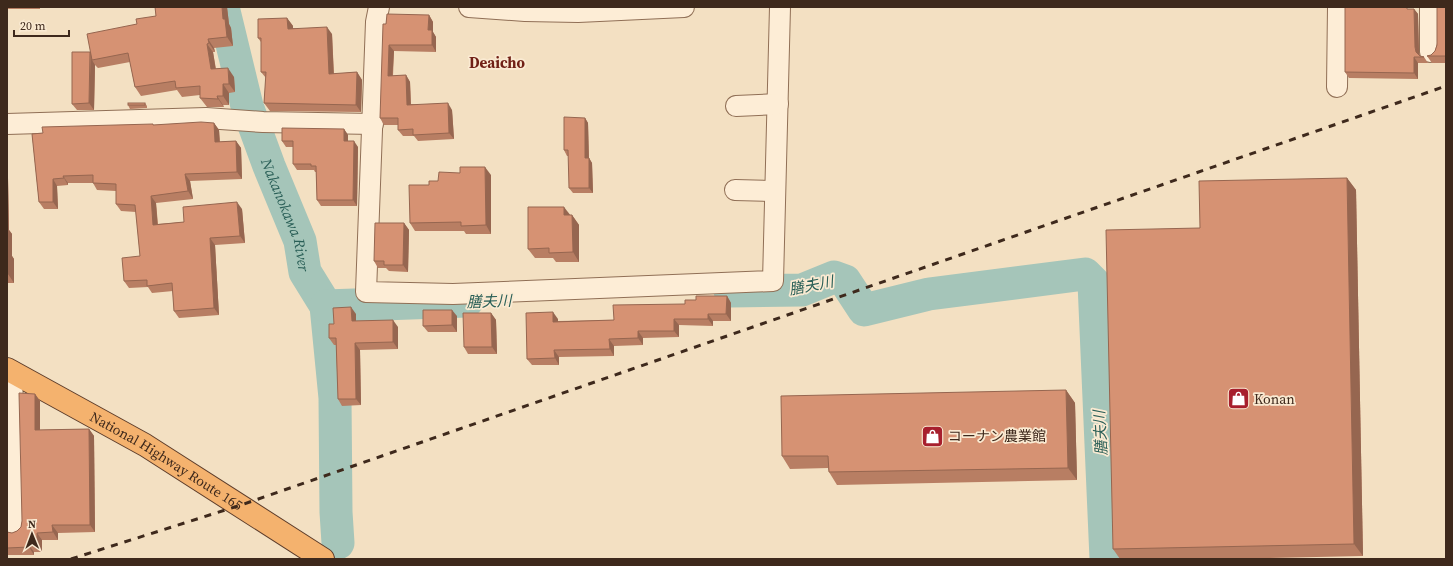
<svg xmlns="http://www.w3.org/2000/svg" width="1453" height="566" font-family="'Source Serif 4','Noto Sans JP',serif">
  <rect width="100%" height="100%" fill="#f3e0c2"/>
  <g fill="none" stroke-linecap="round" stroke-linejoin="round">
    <!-- river -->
    <g stroke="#a5c5b9" stroke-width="33">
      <path id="s1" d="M223,7L247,106L269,166L300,241L305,272L326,306L335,398L336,512L338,543"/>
      <polyline points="730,291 802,290 834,277 845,281 864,310 929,294 1085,274 1094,283 1106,559"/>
      <polyline points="326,306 467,301"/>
    </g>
    <defs>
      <g id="minor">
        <polyline points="379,7 376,22 366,292 453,294 773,281 780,7"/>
        <polyline points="469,7 525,11 578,12 684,7"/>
        <polyline points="1430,52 1430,7"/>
        <polyline points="1337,87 1338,7"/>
        <polyline points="736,106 778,104"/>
        <polyline points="7,124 206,118 263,122 373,124"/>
        <polyline points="735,190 775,191"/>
        <polyline points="12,371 16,529"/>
      </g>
      <g id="trunk">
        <path id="s2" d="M7,369L145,445L323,559"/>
      </g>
    </defs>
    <!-- minor casing -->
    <use href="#minor" stroke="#906f56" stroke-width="22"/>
    <!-- trunk casing -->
    <use href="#trunk" stroke="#5d3d2b" stroke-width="24"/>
    <!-- minor -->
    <use href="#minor" stroke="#fdedd6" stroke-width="20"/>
    <!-- trunk -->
    <use href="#trunk" stroke="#f4b26e" stroke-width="22"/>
    <!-- rail -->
    <polyline stroke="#3e291c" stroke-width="3" stroke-dasharray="7 7" stroke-linecap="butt" points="71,559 241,505 1446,86"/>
  </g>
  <!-- wall -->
  <g fill="#b87e63">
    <rect x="7" y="7" width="33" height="2"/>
    <polygon points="155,7 227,7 229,24 231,28 233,46 214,48 215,52 213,52 216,69 234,77 235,92 229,93 229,105 223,105 224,107 207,107 200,98 200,95 182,97 177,90 141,96 135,87 130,62 98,68 95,65 94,110 77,110 72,104 90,52 137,24 156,16"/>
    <polygon points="1446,7 1446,63 1432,63 1427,56 1431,55 1435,51"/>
    <polygon points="1411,9 1414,9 1418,14 1419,52 1420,56 1424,57 1428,63 1418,63 1418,79 1349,78 1345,72"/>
    <polygon points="429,15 433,22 433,32 436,37 436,52 394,51 393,76 406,75 410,82 411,104 452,110 454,139 418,141 414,136 403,136 398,130 398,125 384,125 380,118 386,24"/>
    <polygon points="287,18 293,26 293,28 332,34 334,74 357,72 362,80 361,112 270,111 264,103 266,78 261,72 261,42 258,38"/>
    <polygon points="145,103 147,106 147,108 130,109 128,105"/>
    <polygon points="585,118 588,123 589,158 592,163 593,193 573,193 569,188 569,156 567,156 564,150"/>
    <polygon points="214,123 219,130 220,142 236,141 241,148 242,179 190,181 193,199 156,203 158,224 184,222 242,209 245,243 215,245 219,315 179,318 174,311 173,291 152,293 148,287 129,288 124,281 140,256 136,212 121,211 116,204 116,191 97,190 93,183 68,183 68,185 57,186 58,209 44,209 39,202 32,134 154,125"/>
    <polygon points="344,129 348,135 348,141 358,147 357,206 321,206 317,200 316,172 315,172 314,170 297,170 293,164 293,147 286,147 282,141"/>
    <polygon points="491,175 491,234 466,234 464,231 415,231 410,223 429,185 438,181"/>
    <polygon points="7,176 8,178 9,230 12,234 12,256 14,259 14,283 7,283"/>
    <polygon points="1347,178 1356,190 1363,556 1218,559 1120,559 1113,549 1200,228"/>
    <polygon points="572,215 579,225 579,262 556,262 553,258 535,258 528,249"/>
    <polygon points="404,223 409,230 408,272 389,271 386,268 378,268 374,261"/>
    <polygon points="727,296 731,303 731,321 713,321 713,326 679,325 679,337 643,338 643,345 614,346 614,356 559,357 559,365 532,365 527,359 558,319 558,321 614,320 685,304 696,300"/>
    <polygon points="491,313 496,320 497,354 468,354 464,347"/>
    <polygon points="356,314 356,321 398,327 398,349 360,350 361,405 342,406 338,399 336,345 334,345 329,338 334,324"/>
    <polygon points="457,316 457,332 428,332 423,326"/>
    <polygon points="1066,390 1075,403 1077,480 837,485 829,472 828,468 790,469 782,456"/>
    <polygon points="35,394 40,401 40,430 89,429 94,436 95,532 58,533 58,540 42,540 42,552 34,552 34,555 7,555 7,532 12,533 17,531 21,527 22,521"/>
  </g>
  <!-- shaded-wall -->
  <g fill="#966650">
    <polygon points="222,7 227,7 229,24 231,28 233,46 227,37 223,19"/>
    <polygon points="1414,9 1418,14 1419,52 1420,58 1416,52 1415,47"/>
    <polygon points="429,15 433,22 433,32 436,37 436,52 432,45 428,30"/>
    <polygon points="287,18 293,26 293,36 288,29"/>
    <polygon points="327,27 332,34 334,82 329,74"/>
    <polygon points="208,39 214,48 215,52 209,43"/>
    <polygon points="207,44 213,52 217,78 211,69"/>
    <polygon points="389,45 394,51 392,82 388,76"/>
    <polygon points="91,52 92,60 95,65 94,110 89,103"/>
    <polygon points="1414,57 1418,63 1418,79 1414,73"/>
    <polygon points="228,68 234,77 235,92 229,84"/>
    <polygon points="357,72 362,80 361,112 356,105"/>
    <polygon points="406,75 410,82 411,111 407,105"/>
    <polygon points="223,84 229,93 229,105 223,96"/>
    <polygon points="217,96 223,105 224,107 218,99"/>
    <polygon points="448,103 452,110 454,139 449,133"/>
    <polygon points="585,118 588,123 589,163 585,158"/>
    <polygon points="214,123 219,130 220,149 215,142"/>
    <polygon points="344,129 348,135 348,146 344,141"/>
    <polygon points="236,141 241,148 242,179 237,172"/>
    <polygon points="354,141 358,147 357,206 353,200"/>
    <polygon points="589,158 592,163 593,193 589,188"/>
    <polygon points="485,167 491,175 491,234 486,225"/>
    <polygon points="185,174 190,181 193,199 188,191"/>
    <polygon points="7,176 8,178 9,230 12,234 12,256 14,259 14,283 8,274 7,252"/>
    <polygon points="63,176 68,183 68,185 64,178"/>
    <polygon points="1347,178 1356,190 1363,556 1354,544"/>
    <polygon points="53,179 57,186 58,209 53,202"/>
    <polygon points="151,196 156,203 158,232 153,225"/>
    <polygon points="237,202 242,209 245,243 240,236"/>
    <polygon points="564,207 571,216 564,215"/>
    <polygon points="572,215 579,225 579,262 573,252"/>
    <polygon points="404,223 409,230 408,272 403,265"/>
    <polygon points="210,238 215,245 219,315 214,308"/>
    <polygon points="727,296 731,303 731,321 726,314"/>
    <polygon points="351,307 356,314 356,327 352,321"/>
    <polygon points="452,310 457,316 457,332 452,325"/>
    <polygon points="553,312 558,319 558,328 553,322"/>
    <polygon points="491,313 496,320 497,354 492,347"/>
    <polygon points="708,314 713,321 713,326 708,319"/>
    <polygon points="674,319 679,325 679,337 674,331"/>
    <polygon points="393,320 398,327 398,349 393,342"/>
    <polygon points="638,331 643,338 643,345 638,338"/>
    <polygon points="609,339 614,346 614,356 610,349"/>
    <polygon points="355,343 360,350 361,405 356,399"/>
    <polygon points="554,350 559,357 559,365 555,358"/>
    <polygon points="1066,390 1075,403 1077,480 1068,468"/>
    <polygon points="35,394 40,401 40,437 35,430"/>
    <polygon points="89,429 94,436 95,532 90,525"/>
    <polygon points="52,525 58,533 58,540 53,532"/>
    <polygon points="37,533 42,540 42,552 37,545"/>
    <polygon points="29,545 34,552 34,555 29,547"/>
  </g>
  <!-- building -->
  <g fill="#d69273" stroke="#966650">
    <polygon points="155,7 222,7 223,19 225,19 227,37 208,39 209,43 207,44 211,69 228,68 229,84 223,84 223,96 217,96 218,99 200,98 200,86 176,88 175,81 135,87 128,53 92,60 87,34 137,24 136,19 156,16"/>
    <polygon points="1345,7 1407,7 1407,9 1414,9 1415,47 1416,52 1420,56 1424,57 1414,57 1414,73 1345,72"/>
    <polygon points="1437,7 1446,7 1446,56 1427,56 1431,55 1435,51 1437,45"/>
    <polygon points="387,14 429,15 428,30 432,30 432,45 389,45 388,76 406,75 407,105 448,103 449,133 413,135 413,129 398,130 398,118 380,118 383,24 386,24"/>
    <polygon points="287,18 288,29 327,27 329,74 357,72 356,105 264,103 266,72 261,72 261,38 258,38 258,19"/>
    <polygon points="72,52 90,52 89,103 72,104"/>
    <rect x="128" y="103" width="17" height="2"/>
    <polygon points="564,117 585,118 585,158 589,158 589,188 569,188 568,150 564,150"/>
    <polygon points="201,122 214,123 215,142 236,141 237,172 185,174 188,191 151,196 153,225 184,222 183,207 237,202 240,236 210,238 214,308 174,311 172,283 147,286 147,280 124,281 122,258 140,256 135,205 116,204 116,184 93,183 93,175 63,176 64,178 53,179 53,202 39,202 32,134 43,133 42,127 153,124 153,125"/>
    <polygon points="282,128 344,129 344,141 354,141 353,200 317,200 316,166 311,166 311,164 293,164 293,141 282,141"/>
    <polygon points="460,167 485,167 486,225 461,226 461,222 410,223 409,185 429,185 429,181 438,181 439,172 460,173"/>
    <polygon points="1347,178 1354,544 1113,549 1106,230 1200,228 1199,181"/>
    <polygon points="528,207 564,207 564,215 572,215 573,252 549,253 549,248 528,249"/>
    <polygon points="375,223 404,223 403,265 384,265 384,261 374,261"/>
    <rect x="7" y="250" width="1" height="24"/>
    <polygon points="696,296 727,296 726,314 708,314 708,319 674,319 674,331 638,331 638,338 609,339 610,349 554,350 555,358 527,359 526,313 553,312 553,322 614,320 613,305 685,304 685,300 696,300"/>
    <polygon points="351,307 352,321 393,320 393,342 355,343 356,399 338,399 336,338 329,338 329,324 334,324 333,308"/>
    <polygon points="423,310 452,310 452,325 423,326"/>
    <polygon points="463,313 491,313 492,347 464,347"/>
    <polygon points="1066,390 1068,468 829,472 828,456 782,456 781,396"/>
    <polygon points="19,393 35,394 35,430 89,429 90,525 52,525 53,532 37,533 37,545 29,545 29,547 7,548 7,532 12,533 17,531 21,527 22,521"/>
  </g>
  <!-- icons -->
  <defs>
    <symbol id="shop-square" viewBox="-11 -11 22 22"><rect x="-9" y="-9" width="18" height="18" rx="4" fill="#a71f2d" stroke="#faead2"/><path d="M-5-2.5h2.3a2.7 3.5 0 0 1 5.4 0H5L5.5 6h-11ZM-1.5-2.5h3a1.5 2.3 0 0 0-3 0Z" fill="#fff"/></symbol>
  </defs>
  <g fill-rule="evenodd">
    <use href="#shop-square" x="1226" y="386" width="25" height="25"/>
    <use href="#shop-square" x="920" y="424" width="25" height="25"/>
  </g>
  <g text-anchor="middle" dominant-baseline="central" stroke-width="3.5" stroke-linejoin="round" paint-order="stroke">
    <!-- poi labels -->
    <g font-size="14" fill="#3e291c" stroke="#faead2" text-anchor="start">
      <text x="1254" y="399">Konan</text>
      <text x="948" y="436">コーナン農業館</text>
    </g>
    <!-- street labels -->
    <g font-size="14" fill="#3e291c" stroke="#faead2">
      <text stroke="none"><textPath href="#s2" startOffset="184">National Highway Route 165</textPath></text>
    </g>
    <!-- neighbourhood labels -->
    <g font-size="15" font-weight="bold" fill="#702016" stroke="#faead2">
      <text x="497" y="62">Deaicho</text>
    </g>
    <!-- water labels -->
    <g font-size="15" font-style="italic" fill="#2a5f57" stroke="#faead2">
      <text stroke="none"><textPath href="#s1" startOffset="218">Nakanokawa River</textPath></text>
      <text transform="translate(811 285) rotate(-11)">膳夫川</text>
      <text transform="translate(489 301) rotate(-2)">膳夫川</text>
      <text transform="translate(1100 433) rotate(-93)">膳夫川</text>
    </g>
  </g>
  <!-- border -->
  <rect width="1453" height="566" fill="none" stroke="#3e291c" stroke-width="16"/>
  <!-- north arrow -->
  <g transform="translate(32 534) rotate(359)" stroke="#faead2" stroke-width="3" paint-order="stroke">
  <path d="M0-3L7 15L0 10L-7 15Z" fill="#3e291c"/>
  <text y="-6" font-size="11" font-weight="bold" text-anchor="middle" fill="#3e291c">N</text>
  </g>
  <!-- scale -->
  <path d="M14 30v6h55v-6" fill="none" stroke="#3e291c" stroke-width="2"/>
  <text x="20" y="30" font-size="12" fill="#3e291c" stroke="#faead2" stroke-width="3" paint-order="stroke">20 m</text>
</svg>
